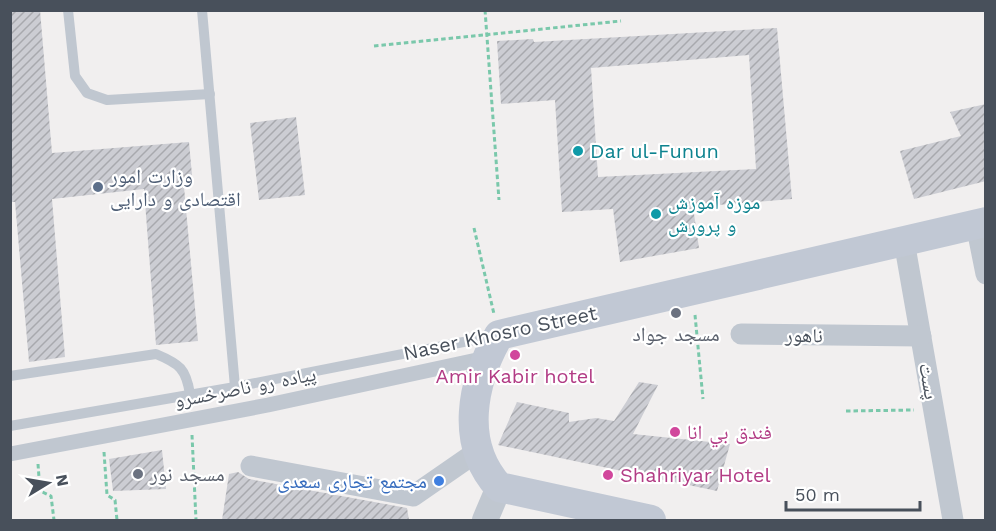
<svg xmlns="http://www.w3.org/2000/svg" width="996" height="531" font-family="'Work Sans','Noto Naskh Arabic',sans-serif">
  <defs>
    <pattern id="building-hatch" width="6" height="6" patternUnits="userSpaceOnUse" patternTransform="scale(1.5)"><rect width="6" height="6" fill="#cccdd3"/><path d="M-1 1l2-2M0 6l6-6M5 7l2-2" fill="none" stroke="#a8a9ae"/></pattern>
  </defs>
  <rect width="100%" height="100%" fill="#f1efef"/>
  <!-- building -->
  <g fill="url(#building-hatch)" fill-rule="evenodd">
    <polygon points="10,10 40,10 52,153 189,142 193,186 184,187 198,341 156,345 144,189 52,199 65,357 29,362 15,202 10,202"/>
    <path d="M777,28L792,199L693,207L699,248L620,262L613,209L562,212L555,100L501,104L497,41L533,39L534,42ZM749,55L756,169L598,177L591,68Z"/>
    <polygon points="986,104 986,181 914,199 900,151 961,136 950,112"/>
    <polygon points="296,117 305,195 259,200 250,123"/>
    <polygon points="639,382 658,385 633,434 730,444 717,491 498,445 517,402 569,413 569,422 596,418 614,421"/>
    <polygon points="162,450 166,489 113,491 109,459"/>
    <polygon points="238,472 249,479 407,508 409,520 222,520 229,474"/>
  </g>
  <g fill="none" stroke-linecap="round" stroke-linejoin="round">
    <!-- path -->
    <g stroke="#7ac8ab" stroke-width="3" stroke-dasharray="4.5 3" stroke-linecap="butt">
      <polyline points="485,10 499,200"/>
      <polyline points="374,46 621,21"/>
      <polyline points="474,228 494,314"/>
      <polyline points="695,315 703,399"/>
      <polyline points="846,411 914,410"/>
      <polyline points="192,435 196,520"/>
      <polyline points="104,452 107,495 115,500 117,520"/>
      <polyline points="38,464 40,491 51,496 54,520"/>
    </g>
    <!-- service -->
    <g stroke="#c0c7d0" stroke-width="10">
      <polyline points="68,10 75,76 87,93 107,100 210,94"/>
      <polyline points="202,10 235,387"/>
      <path d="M10,376L156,354C180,364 186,369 190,394"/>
      <polyline points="10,426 235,387 494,336"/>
    </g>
    <!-- pedestrian -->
    <polyline stroke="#c0c7d0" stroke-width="15" points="10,454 268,405 486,358"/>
    <!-- minor -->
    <g stroke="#c0c7d0" stroke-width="21">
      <polyline points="976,224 986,274"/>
      <polyline points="904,241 953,520"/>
      <polyline points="741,334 921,336"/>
      <polyline points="251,466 413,496 478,451"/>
    </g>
    <!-- tertiary -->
    <polyline stroke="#c0c7d0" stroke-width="26" points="485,520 499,487"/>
    <!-- secondary -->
    <path stroke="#c1c8d4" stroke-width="30" d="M651,520L499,487C459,443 472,382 499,335L986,222"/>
  </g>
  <!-- markers -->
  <g fill="#0f9aa8" stroke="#fff" stroke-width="2">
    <circle cx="578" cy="151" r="6"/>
    <circle cx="656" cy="214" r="6"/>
  </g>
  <circle fill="#5c6f8a" stroke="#fff" stroke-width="2" cx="98" cy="187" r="6"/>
  <g fill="#6b7280" stroke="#fff" stroke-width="2">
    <circle cx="676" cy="313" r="6"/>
    <circle cx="138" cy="474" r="6"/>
  </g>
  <g fill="#d1479c" stroke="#fff" stroke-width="2">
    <circle cx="515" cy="355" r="6"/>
    <circle cx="675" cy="432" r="6"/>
    <circle cx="608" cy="475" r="6"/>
  </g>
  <circle fill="#3f7fe0" stroke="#fff" stroke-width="2" cx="439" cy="481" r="6"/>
  <g text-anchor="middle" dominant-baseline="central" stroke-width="4.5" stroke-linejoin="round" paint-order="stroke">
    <!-- culture labels -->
    <g font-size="20" fill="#0d838f" stroke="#fff" text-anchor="start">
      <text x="590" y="151">Dar ul-Funun</text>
      <text x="668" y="202">موزه آموزش<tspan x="668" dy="23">و پرورش</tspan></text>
    </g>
    <!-- service labels -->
    <g font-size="20" fill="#4e5e75" stroke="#fff" text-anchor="start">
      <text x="110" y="176">وزارت امور<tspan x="110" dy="23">اقتصادی و دارایی</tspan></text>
    </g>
    <!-- street labels -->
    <g font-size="20" fill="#48505b" stroke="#fff">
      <text transform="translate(500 333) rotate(-12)">Naser Khosro Street</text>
      <text transform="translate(804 335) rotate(1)">ناهور</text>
      <text transform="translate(929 381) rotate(80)">پست</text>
      <text transform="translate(245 387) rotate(-11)">پیاده رو ناصرخسرو</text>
    </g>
    <!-- worship labels -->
    <g font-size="20" fill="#5b616d" stroke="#fff">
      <text x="676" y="334">مسجد جواد</text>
      <text x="150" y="474" text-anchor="start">مسجد نور</text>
    </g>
    <!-- hotel labels -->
    <g font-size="20" fill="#b23c85" stroke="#fff" text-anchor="start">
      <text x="515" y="376" text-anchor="middle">Amir Kabir hotel</text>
      <text x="687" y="432">فندق بي انا</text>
      <text x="620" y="475">Shahriyar Hotel</text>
    </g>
    <!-- shop labels -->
    <g font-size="20" fill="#366cbe" stroke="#fff" text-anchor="end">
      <text x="427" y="481">مجتمع تجاری سعدی</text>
    </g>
  </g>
  <!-- border -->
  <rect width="996" height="531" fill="none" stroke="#48505b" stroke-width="24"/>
  <!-- north arrow -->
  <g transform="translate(48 483) rotate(79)" stroke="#ffffff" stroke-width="4.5" paint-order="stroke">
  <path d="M0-4.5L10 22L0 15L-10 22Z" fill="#48505b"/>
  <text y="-9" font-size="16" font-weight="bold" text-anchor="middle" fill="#48505b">N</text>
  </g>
  <!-- scale -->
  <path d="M786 501v9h134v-9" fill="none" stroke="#48505b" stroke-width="3"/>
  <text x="795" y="501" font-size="18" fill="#48505b" stroke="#ffffff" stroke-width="4.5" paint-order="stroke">50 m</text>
</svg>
